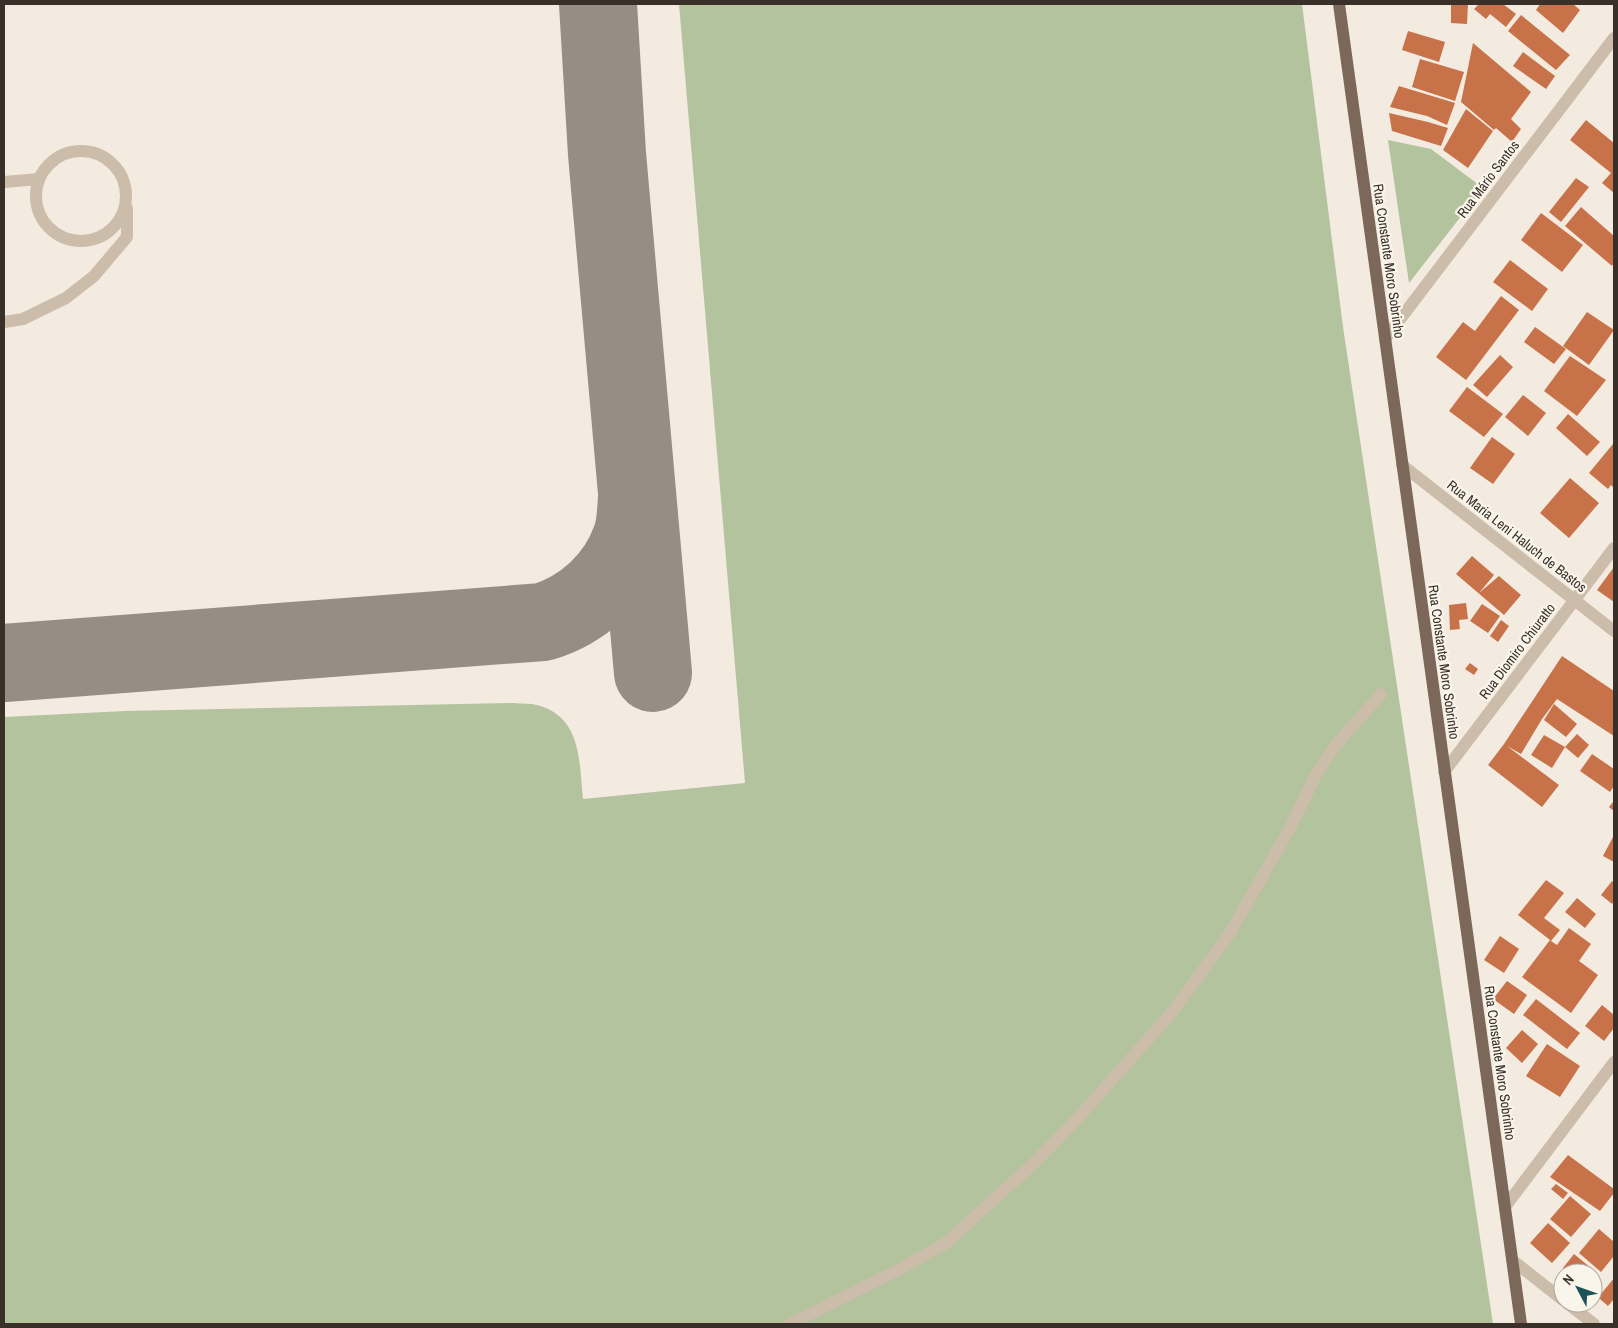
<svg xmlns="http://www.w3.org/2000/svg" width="1618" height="1328" font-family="'Archivo Narrow',sans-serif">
  <rect width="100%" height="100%" fill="#f3ebdf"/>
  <!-- green -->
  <g fill="#b3c39e">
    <path d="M679,4H1302L1343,327L1493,1324H4V717L125,711L514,703C521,704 530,703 537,705C582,717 579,761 583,799L745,783Z"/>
    <polygon points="1388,140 1431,149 1483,188 1409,283"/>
  </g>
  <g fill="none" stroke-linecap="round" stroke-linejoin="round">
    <!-- taxiway -->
    <g stroke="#968e84" stroke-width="78">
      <polyline points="598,4 607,154 653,673"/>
      <path d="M4,663L543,622C583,610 617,579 631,539C636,526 636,511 637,497"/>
    </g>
  </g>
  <!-- building -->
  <g fill="#c77249">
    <polygon points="1451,4 1468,4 1467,24 1451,23"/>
    <polygon points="1479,4 1503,4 1516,14 1506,27 1490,14 1486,19 1474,9"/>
    <polygon points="1540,4 1573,4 1580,10 1563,33 1536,10"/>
    <polygon points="1521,15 1570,55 1556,70 1508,31"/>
    <polygon points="1408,31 1445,42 1439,62 1402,50"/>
    <polygon points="1473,43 1531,92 1511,119 1521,129 1512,142 1496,128 1494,130 1461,102"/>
    <polygon points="1523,52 1555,76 1546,89 1513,66"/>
    <polygon points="1420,59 1464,72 1455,101 1412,87"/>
    <polygon points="1399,86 1455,103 1447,125 1427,116 1390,107"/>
    <polygon points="1466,109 1493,131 1468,168 1443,150"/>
    <polygon points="1389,113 1428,122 1448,128 1441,146 1392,131"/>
    <polygon points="1586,120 1614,143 1614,193 1602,183 1611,173 1570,140"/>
    <polygon points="1576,178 1589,187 1561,222 1549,212"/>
    <polygon points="1581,207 1614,236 1614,262 1612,266 1565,226"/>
    <polygon points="1541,213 1583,245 1562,272 1521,240"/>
    <polygon points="1510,260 1548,289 1532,311 1493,282"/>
    <polygon points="1501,296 1519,310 1466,380 1436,357 1463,322 1475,331"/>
    <polygon points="1587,312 1614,330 1589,365 1563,346"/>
    <polygon points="1535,327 1566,349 1554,364 1524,342"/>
    <polygon points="1500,355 1513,367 1487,397 1473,385"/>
    <polygon points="1570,356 1606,380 1577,416 1544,391"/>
    <polygon points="1467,387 1503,414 1484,437 1449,411"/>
    <polygon points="1523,395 1546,413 1528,436 1505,417"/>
    <polygon points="1568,414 1600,442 1587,456 1556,428"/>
    <polygon points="1492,437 1515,454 1493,484 1470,468"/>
    <polygon points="1613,444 1614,488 1611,485 1608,489 1589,473"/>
    <polygon points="1570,478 1599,503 1569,538 1540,513"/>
    <polygon points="1472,556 1494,575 1479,593 1499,576 1521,595 1504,615 1456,574"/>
    <polygon points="1614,567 1614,602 1597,590"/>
    <polygon points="1466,603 1468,619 1459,620 1460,629 1450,630 1449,605"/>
    <polygon points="1482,604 1500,616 1488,633 1470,621"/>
    <polygon points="1501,620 1509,626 1498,642 1490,636"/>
    <polygon points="1562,656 1614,691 1614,736 1557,699 1542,719 1521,754 1507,746 1559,785 1542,807 1488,765 1504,744"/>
    <polygon points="1470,663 1478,669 1474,675 1465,669"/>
    <polygon points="1554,704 1577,724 1566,737 1544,720"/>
    <polygon points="1577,734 1589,745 1578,758 1565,747"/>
    <polygon points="1544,735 1565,747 1552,768 1531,755"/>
    <polygon points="1592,754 1614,769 1614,786 1610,792 1580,771"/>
    <polygon points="1614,801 1614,811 1609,807"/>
    <polygon points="1614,835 1614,862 1603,856"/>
    <polygon points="1546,880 1564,893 1544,918 1560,930 1551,941 1557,945 1569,928 1591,944 1579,961 1598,975 1571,1013 1522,977 1550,940 1518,915"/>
    <polygon points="1612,881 1614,883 1614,901 1612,904 1601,895"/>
    <polygon points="1577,898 1596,914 1585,928 1565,912"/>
    <polygon points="1500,936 1519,949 1504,973 1484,960"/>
    <polygon points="1507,981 1527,995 1514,1014 1493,999"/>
    <polygon points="1536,999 1580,1033 1567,1049 1523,1015"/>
    <polygon points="1602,1005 1614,1015 1614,1028 1604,1041 1585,1026"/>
    <polygon points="1522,1030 1538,1044 1522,1063 1506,1048"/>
    <polygon points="1547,1044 1580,1066 1560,1097 1526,1076"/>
    <polygon points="1568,1155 1614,1189 1614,1193 1600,1211 1550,1177"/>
    <polygon points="1556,1184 1568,1193 1563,1199 1551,1189"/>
    <polygon points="1570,1196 1591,1214 1571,1237 1550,1219"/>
    <polygon points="1548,1223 1570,1243 1552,1263 1530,1243"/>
    <polygon points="1599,1229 1614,1242 1614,1256 1601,1272 1579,1253"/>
    <polygon points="1574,1254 1591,1268 1587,1273 1569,1273 1563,1268"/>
    <polygon points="1614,1278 1614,1299 1608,1306 1593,1293 1593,1287 1601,1294"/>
  </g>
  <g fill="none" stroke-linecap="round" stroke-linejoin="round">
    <!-- minor -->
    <g stroke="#ccbcaa" stroke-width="12">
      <circle cx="81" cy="196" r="45"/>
      <polyline points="4,182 39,179"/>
      <polyline points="4,322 23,319 66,298 94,276 127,237 127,208"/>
      <polyline points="1385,339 1614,38"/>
      <polyline points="1402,465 1614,631"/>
      <polyline points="1444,772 1614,548"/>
      <polyline points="1505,1207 1614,1062"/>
      <polyline points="1512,1260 1563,1300"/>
      <polyline points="1567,1303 1594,1324"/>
      <polyline points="790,1324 898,1270 946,1243 1032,1165 1077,1119 1173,1011 1230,933 1291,826 1316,775 1334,747 1381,694"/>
    </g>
    <!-- major -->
    <polyline stroke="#7b685b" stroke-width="12" points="1339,4 1521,1324"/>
  </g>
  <g text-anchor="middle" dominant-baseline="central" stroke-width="4.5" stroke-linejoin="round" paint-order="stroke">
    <!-- street labels -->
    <g font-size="14" fill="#39302a" stroke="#faf5eb">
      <text transform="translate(1488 179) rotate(-53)">Rua Mário Santos</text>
      <text transform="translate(1389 261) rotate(82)">Rua Constante Moro Sobrinho</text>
      <text transform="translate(1517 536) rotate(38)">Rua Maria Leni Haluch de Bastos</text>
      <text transform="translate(1517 651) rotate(-53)">Rua Diomiro Chiuratto</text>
      <text transform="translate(1444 662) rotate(82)">Rua Constante Moro Sobrinho</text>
      <text transform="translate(1500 1063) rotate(82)">Rua Constante Moro Sobrinho</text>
    </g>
  </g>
  <!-- border -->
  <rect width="1618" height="1328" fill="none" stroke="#39302a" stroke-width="10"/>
  <!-- north arrow -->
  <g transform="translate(1578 1288) rotate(311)"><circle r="24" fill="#faf5eb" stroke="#ada69e"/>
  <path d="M0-4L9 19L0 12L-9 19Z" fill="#1e525b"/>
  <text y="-8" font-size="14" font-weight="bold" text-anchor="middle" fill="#39302a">N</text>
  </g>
</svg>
